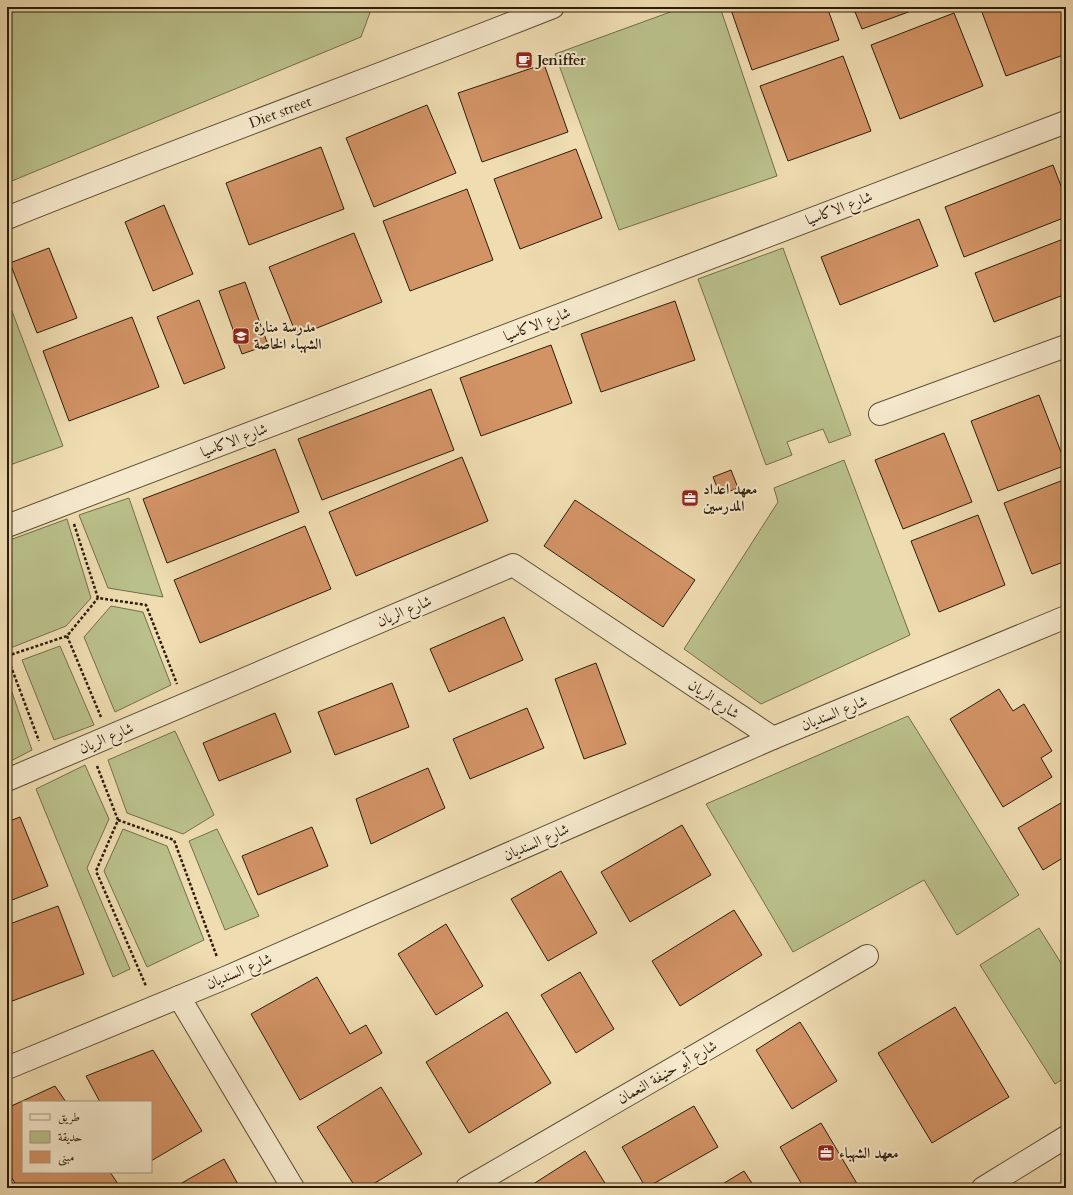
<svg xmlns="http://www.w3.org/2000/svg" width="1073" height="1195" font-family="Cardo,Amiri,serif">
  <rect width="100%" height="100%" fill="#efdcb1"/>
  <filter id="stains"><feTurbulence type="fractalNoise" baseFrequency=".005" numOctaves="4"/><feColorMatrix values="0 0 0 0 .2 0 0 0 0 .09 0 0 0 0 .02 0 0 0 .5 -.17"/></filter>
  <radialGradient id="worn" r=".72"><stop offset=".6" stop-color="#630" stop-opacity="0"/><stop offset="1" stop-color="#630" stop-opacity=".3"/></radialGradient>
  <!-- green -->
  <g fill="#bac08b" stroke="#736e4a">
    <polygon points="7,7 372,7 361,37 7,183"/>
    <polygon points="684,7 720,7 777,176 619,230 555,54"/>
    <polygon points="783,248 851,435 829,443 823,429 787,442 792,455 766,465 698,279"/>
    <polygon points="7,298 63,446 7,466"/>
    <polygon points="844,460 910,635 761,704 684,649 778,502 774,488"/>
    <polygon points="129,498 163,597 108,588 79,515"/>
    <polygon points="67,519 91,598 66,626 13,647 7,646 7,541"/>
    <polygon points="111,606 143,612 171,685 115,712 84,637"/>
    <polygon points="60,646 94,725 54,740 22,660"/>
    <polygon points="7,678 32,750 7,763"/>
    <polygon points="908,716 1019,895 957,935 924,880 793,952 706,804"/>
    <polygon points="175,731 214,815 183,834 127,813 108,760"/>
    <polygon points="85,765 109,819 87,868 130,969 113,977 36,789"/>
    <polygon points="123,829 167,846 204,940 147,967 104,871"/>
    <polygon points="217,829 259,916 225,930 189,841"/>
    <polygon points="1039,928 1066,971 1066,1077 1055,1084 980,965"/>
  </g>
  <!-- building -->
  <g fill="#d29365" stroke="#2c1d09">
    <polygon points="730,7 827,7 839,40 752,70"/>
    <polygon points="853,7 922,7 862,29"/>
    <polygon points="980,7 1066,7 1066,54 1006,76"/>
    <polygon points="954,13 983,86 900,119 871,45"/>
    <polygon points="843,56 871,131 788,161 760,86"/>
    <polygon points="544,64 568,132 482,162 458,93"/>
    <polygon points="427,105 456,173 374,207 346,138"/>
    <polygon points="321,147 344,209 249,245 226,183"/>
    <polygon points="576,149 602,218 520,249 494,179"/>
    <polygon points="1053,165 1066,199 1066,217 964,257 945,207"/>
    <polygon points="467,189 493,260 410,291 383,221"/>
    <polygon points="164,205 193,274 153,291 125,222"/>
    <polygon points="919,219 938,266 840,305 821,257"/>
    <polygon points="354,233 382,302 297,336 269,267"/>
    <polygon points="1066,238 1066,294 994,322 975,273"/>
    <polygon points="49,248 77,318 37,333 10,263"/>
    <polygon points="245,282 268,345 242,354 219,291"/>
    <polygon points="199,300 225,368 184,384 157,317"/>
    <polygon points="675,301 695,360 601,392 581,334"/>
    <polygon points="132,317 159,387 69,421 43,351"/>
    <polygon points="551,345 572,403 481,436 460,378"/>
    <polygon points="431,389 454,450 322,500 298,439"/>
    <polygon points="1039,395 1066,465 998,491 971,421"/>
    <polygon points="944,433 972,502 903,529 875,460"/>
    <polygon points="275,449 299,512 167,563 143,499"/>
    <polygon points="462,457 488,521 356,576 329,512"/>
    <polygon points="731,470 738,488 720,495 713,477"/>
    <polygon points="1066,479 1066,561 1032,574 1004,503"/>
    <polygon points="575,500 695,580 663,627 544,546"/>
    <polygon points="978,515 1005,585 939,612 911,541"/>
    <polygon points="305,526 331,589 200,643 174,580"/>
    <polygon points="504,617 523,660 449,692 430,649"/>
    <polygon points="596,663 626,744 584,759 555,679"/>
    <polygon points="1066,679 1066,690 1061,682"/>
    <polygon points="392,683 409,727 335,755 318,712"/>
    <polygon points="999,689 1013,711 1024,704 1052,751 1041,758 1052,777 1003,807 950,719"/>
    <polygon points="527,708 544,748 470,779 453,739"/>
    <polygon points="275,713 291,752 219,781 203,743"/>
    <polygon points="428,768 445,808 371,844 356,799"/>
    <polygon points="1066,800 1066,856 1043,870 1018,828"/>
    <polygon points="20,817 48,886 7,902 7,822"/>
    <polygon points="682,825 711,875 630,922 601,872"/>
    <polygon points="312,827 328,866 258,895 242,856"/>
    <polygon points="561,871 597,933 548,961 511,899"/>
    <polygon points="58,906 84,974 7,1003 7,925"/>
    <polygon points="734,910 762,955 680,1006 652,961"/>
    <polygon points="446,924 483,986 436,1015 398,954"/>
    <polygon points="580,972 614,1029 576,1053 541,995"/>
    <polygon points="317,977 350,1034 366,1025 382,1053 300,1100 251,1014"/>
    <polygon points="955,1007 1009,1097 932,1143 878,1053"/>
    <polygon points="507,1012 551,1083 469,1133 426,1062"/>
    <polygon points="800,1022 837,1081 792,1109 756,1050"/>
    <polygon points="153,1050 202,1131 151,1161 151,1102 100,1102 86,1076"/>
    <polygon points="55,1086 66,1102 23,1102 23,1172 110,1172 120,1187 119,1188 18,1188 7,1170 7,1108"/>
    <polygon points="381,1087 422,1154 367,1188 356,1188 317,1127"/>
    <polygon points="694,1106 718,1147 646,1188 622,1147"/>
    <polygon points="821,1123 859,1187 858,1188 804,1188 780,1147"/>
    <polygon points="585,1151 608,1188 527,1188"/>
    <polygon points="224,1159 240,1188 173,1188"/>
    <polygon points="744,1171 755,1188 716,1188"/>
  </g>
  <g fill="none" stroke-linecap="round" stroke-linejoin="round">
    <defs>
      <g id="minor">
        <path id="s1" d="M7,218C188,145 371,79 553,7"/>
        <polyline points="880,414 1066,346"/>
        <polyline points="7,526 1066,122"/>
        <polyline points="7,780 513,565 773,738"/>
        <polyline points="179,997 293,1188"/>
        <polyline points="7,1068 225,978 773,738 1066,617"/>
        <polyline points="467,1188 867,956"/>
        <polyline points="983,1188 1066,1137"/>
      </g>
    </defs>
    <!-- minor casing -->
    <use href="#minor" stroke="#5d4d33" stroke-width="24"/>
    <!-- path -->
    <g stroke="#2c1d09" stroke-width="2.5" stroke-dasharray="3 2" stroke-linecap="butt">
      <polyline points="74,524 98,598 146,605 177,684"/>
      <polyline points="67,636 101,717"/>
      <polyline points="7,656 39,741"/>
      <polyline points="7,656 67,636 98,598"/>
      <polyline points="97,766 118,820 96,871 146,986"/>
      <polyline points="118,820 174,840 217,957"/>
    </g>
    <!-- minor -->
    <use href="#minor" stroke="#f5e8cc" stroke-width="22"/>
  </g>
  <!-- icons -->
  <defs>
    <symbol id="cafe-square" viewBox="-11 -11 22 22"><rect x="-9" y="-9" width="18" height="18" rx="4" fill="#8f2418" stroke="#f5e8cc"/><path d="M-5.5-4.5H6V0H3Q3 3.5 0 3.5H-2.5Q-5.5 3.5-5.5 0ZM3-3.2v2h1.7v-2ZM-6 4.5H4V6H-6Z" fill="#fff"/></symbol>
    <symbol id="school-square" viewBox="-11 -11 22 22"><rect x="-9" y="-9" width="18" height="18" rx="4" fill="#8f2418" stroke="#f5e8cc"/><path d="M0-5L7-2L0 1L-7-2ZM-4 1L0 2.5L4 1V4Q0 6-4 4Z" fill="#fff"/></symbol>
    <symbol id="office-square" viewBox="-11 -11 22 22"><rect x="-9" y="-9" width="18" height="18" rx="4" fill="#8f2418" stroke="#f5e8cc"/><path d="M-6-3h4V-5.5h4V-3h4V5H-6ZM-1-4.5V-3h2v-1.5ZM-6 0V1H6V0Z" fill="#fff"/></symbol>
  </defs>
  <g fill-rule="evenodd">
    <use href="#cafe-square" x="514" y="50" width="20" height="20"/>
    <use href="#school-square" x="231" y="326" width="20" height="20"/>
    <use href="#office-square" x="680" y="488" width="20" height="20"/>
    <use href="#office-square" x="816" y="1143" width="20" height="20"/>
  </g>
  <g text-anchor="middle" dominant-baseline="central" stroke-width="4" stroke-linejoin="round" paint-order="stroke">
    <!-- poi labels -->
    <g font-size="15" font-weight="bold" fill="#2c1d09" stroke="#f5e8cc" text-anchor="start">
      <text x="537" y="60">Jeniffer</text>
      <text x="254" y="327">مدرسة منارة<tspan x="254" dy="17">الشهباء الخاصة</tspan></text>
      <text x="703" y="489">معهد اعداد<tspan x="703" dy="17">المدرسين</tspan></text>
      <text x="839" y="1153">معهد الشهباء</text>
    </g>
    <!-- street labels -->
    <g font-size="15" fill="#2c1d09" stroke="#f5e8cc">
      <text stroke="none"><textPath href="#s1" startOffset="293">Diet street</textPath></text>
      <text transform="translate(839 208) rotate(-21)">شارع الاكاسيا</text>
      <text transform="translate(537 324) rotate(-21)">شارع الاكاسيا</text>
      <text transform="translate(234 440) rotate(-21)">شارع الاكاسيا</text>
      <text transform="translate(404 611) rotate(-23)">شارع الريان</text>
      <text transform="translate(714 699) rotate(34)">شارع الريان</text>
      <text transform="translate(834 713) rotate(-22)">شارع السنديان</text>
      <text transform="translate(106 738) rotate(-23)">شارع الريان</text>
      <text transform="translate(536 842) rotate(-24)">شارع السنديان</text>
      <text transform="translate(239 971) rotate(-23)">شارع السنديان</text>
      <text transform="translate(667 1072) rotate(-30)">شارع أبو حنيفة النعمان</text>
    </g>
  </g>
  <!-- margin -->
  <rect width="1073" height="1195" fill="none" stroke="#efdcb1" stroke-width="24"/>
  <rect x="8" y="8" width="1057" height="1179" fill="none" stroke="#2c1d09" stroke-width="2"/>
  <rect x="12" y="12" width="1049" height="1171" fill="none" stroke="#2c1d09"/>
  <!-- legend -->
  <rect x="22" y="1101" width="130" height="72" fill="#f5e8cc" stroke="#a5977e"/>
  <rect x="30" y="1114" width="20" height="6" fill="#f5e8cc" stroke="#a5977e"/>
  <text x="58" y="1121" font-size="12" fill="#2c1d09">طريق</text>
  <rect x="30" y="1131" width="20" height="12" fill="#bac08b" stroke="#a5977e"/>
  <text x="58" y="1141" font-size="12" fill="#2c1d09">حديقة</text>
  <rect x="30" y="1151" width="20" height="12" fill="#d29365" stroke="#a5977e"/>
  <text x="58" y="1161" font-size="12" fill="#2c1d09">مبنى</text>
  <rect width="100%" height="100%" filter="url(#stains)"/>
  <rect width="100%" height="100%" fill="url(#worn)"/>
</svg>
